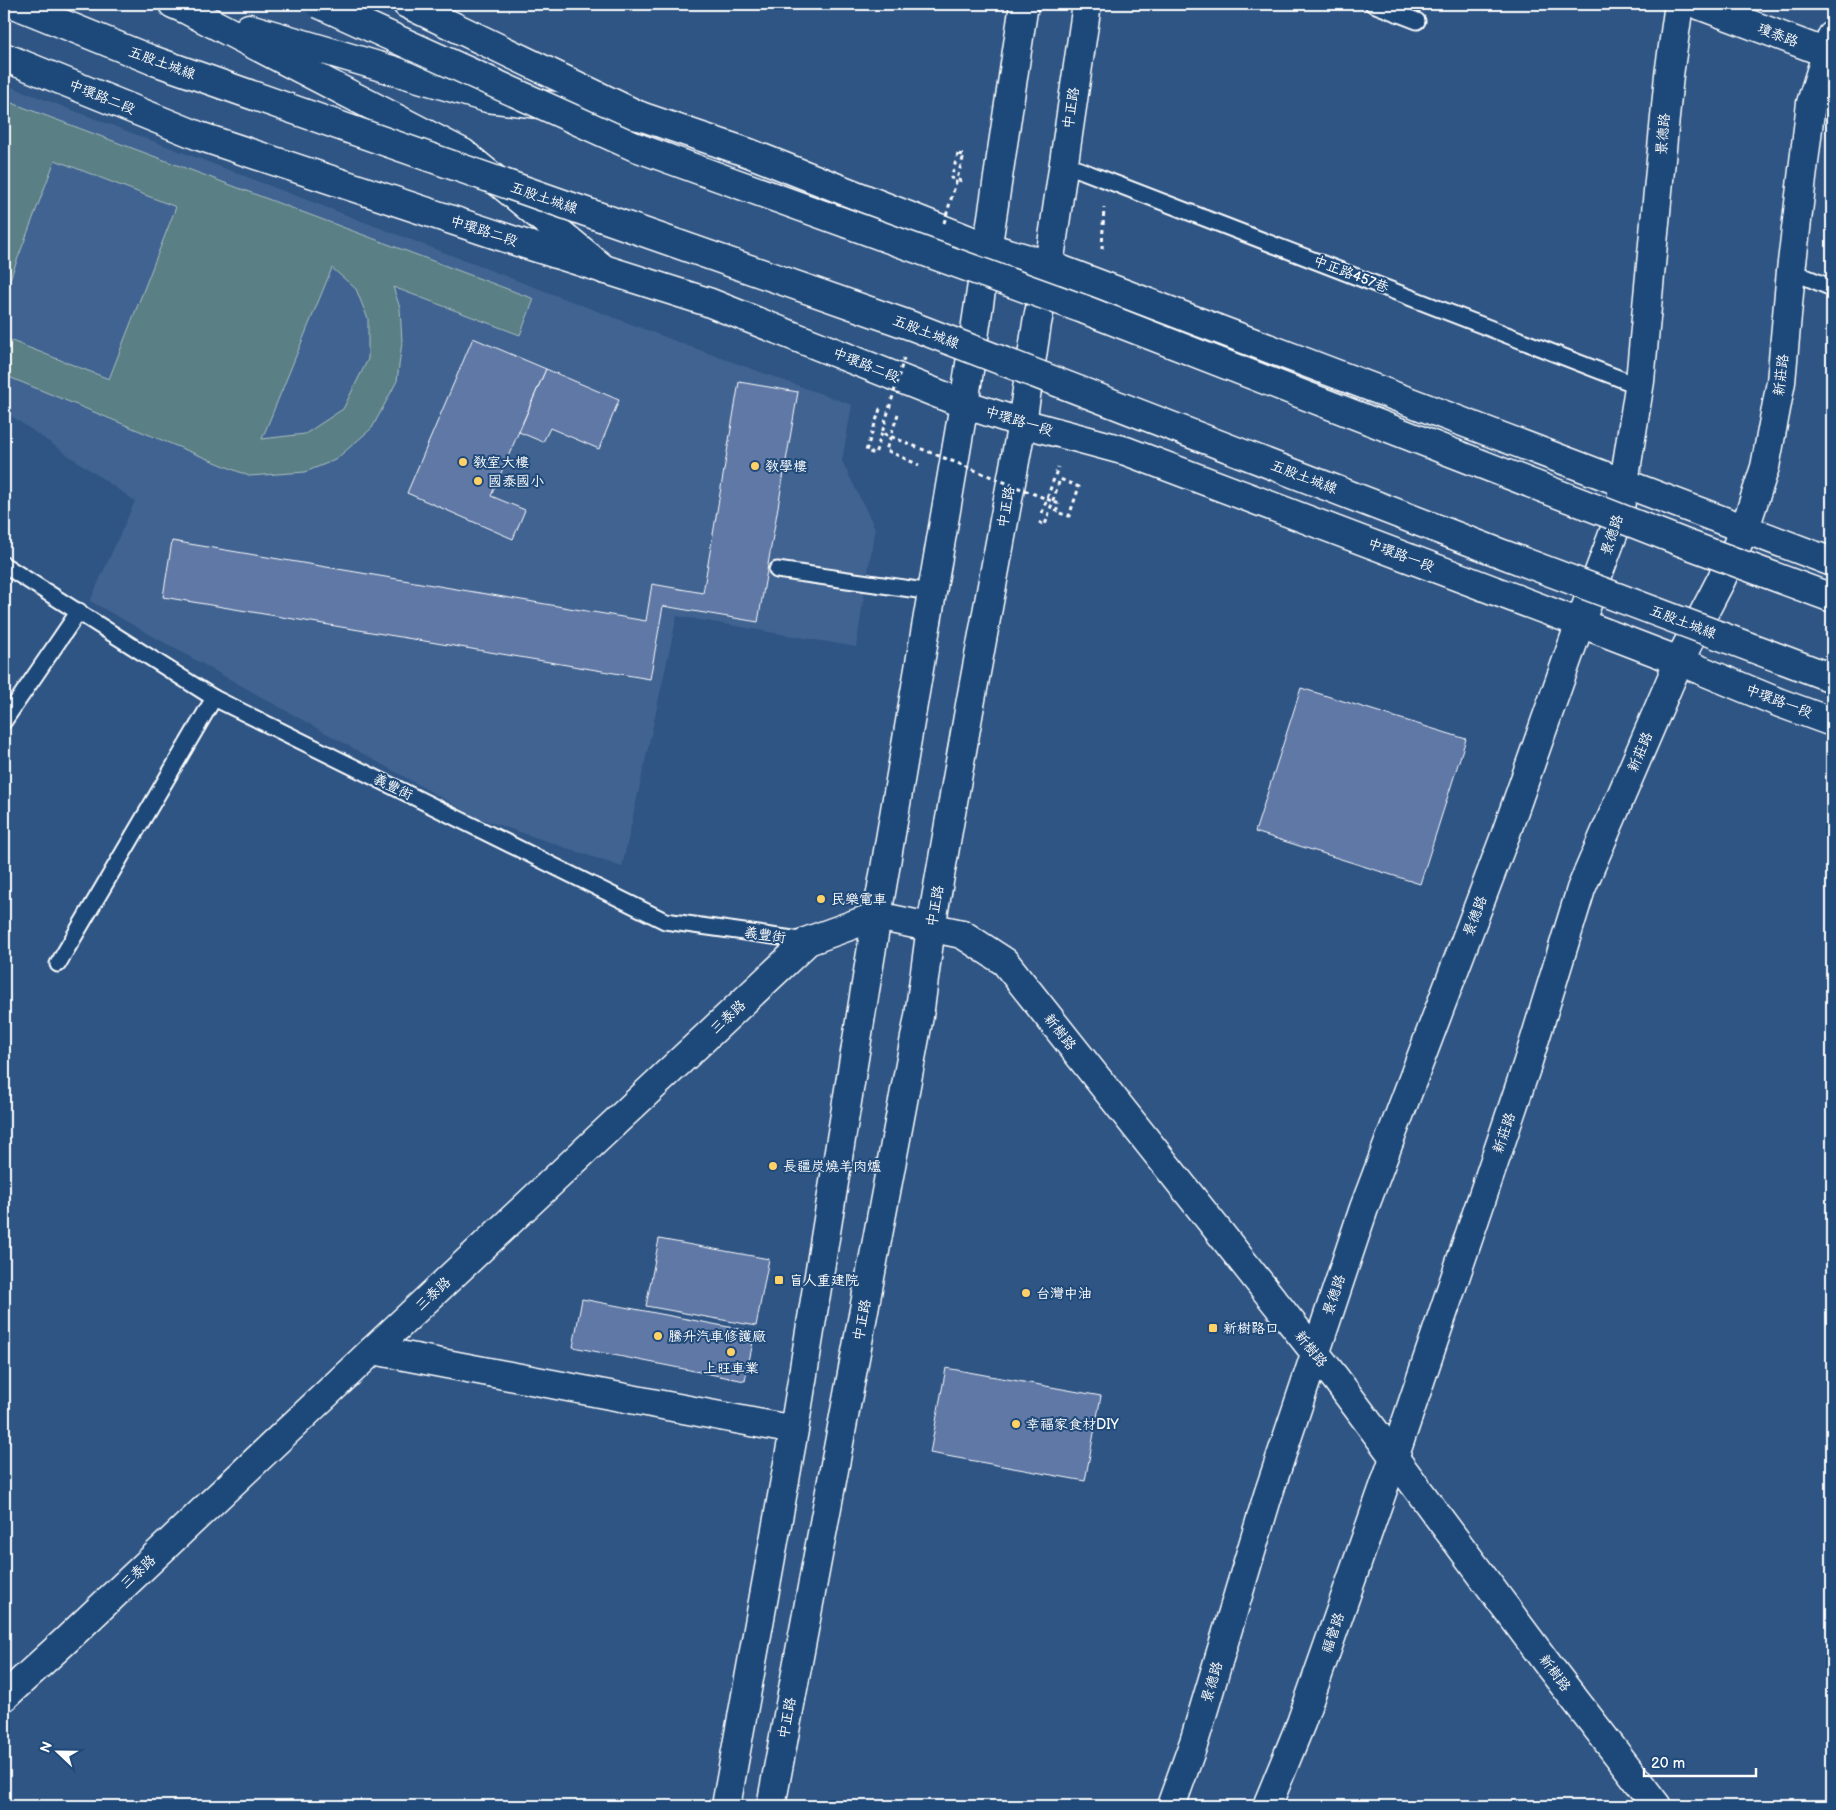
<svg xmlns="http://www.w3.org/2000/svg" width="1836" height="1810" font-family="'Balsamiq Sans','LXGW WenKai TC',sans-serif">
  <rect width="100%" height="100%" fill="#2f5585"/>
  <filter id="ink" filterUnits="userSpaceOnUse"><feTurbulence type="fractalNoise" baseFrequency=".02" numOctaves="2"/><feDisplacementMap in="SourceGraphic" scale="10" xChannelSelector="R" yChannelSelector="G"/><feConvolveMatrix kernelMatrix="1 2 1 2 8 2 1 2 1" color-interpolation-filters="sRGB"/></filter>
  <g filter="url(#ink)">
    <!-- built -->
    <polygon fill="#416391" points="4,84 691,347 852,405 842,461 875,528 856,647 677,616 622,867 476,817 90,601 135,501 4,411"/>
    <!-- green -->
    <path fill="#5a7f84" stroke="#acbfc2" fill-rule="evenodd" d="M4,100L534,299L520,335L393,287L400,308L402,342L397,381L372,428L335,460L305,472L249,476L4,375V338L109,379L176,207L55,160L4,295ZM332,268L356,289L368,319V359L343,409L305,434L262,439Z"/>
    <!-- building -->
    <g fill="#5f78a6" stroke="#fff">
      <polygon points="473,338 546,369 491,496 525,510 513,539 407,493"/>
      <polygon points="546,369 619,400 599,449 550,428 543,442 519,432"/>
      <polygon points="739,382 798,392 758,622 663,606 650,679 163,597 172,541 646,621 652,584 703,593"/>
      <polygon points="1301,688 1466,739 1420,884 1255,832"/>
      <polygon points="659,1239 769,1259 756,1326 646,1306"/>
      <polygon points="582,1299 755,1332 745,1381 573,1347"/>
      <polygon points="946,1368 1101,1396 1085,1481 930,1453"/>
    </g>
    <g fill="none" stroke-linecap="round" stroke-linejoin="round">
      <defs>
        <g id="service">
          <polyline points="1373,4 1417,21"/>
          <polyline points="1062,163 1639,386"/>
          <polyline points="1791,271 1832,288"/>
          <polyline points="4,565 214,698 665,921 808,941"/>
          <polyline points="777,570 932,592"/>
          <polyline points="4,721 79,611"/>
          <polyline points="58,964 214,698"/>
        </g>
        <g id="minor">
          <polyline points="1696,4 1832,55"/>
          <polyline points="373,1350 794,1430"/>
          <polyline points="1171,1806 1194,1742 1268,1495 1364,1208 1505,836 1580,623 1618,521 1640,381 1669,75 1679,4"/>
          <polyline points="1267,1806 1301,1723 1394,1458 1527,1065 1581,889 1679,661 1721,580 1745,528 1765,467 1781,382 1791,271 1811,103 1832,36"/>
        </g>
        <g id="tertiary">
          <polyline points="407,4 640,116 749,153 987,247 1049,265 1832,562"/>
          <polyline points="4,57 199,136 512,240 708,302 964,404 1022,423 1126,451 1580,623 1679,661 1780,703 1832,722"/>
          <polyline points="4,1697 63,1643 373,1350 808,941 877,916"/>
        </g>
        <polyline id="secondary" points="877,916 962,934 1005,962 1336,1379 1549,1666 1657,1806"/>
        <g id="primary">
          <polyline points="726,1806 794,1430 877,916 964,404 1024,4"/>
          <polyline points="771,1806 919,1016 931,927 970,705 1022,423 1037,323 1049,265 1087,4"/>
        </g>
        <g id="trunk">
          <polyline points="173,4 187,10 463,153 605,270"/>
          <polyline points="249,28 487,98 640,116"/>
        </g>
      </defs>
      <!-- service casing -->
      <use href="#service" stroke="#fff" stroke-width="19"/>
      <!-- minor casing -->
      <use href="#minor" stroke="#fff" stroke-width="31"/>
      <!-- tertiary casing -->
      <use href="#tertiary" stroke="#fff" stroke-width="31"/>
      <!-- secondary casing -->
      <use href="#secondary" stroke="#fff" stroke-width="31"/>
      <!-- primary casing -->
      <use href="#primary" stroke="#fff" stroke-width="31"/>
      <!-- trunk casing -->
      <use href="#trunk" stroke="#fff" stroke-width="31"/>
      <!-- path -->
      <g stroke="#fff" stroke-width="3" stroke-dasharray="4 4" stroke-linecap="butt">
        <polyline points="958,154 951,178 962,181 963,179"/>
        <polyline points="1102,249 1104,207"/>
        <polyline points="898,414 886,450 919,465"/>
        <polyline points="882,433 875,454 866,451 880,409 883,409"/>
        <polyline points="1042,513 1058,467"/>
        <polyline points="1039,522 1045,525 1060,479 1079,487 1069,516 1056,512 1059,504"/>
      </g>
      <!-- service -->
      <use href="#service" stroke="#1f4a7a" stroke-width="15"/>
      <!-- minor -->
      <use href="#minor" stroke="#1f4a7a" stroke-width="28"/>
      <!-- tertiary -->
      <use href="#tertiary" stroke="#1f4a7a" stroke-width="28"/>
      <!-- secondary -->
      <use href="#secondary" stroke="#1f4a7a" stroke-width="28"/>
      <!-- primary -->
      <use href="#primary" stroke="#1f4a7a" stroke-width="28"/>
      <!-- trunk -->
      <use href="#trunk" stroke="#1f4a7a" stroke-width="28"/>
      <defs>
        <g id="trunk-bridge">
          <polyline points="14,4 152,60 912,326 1500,553 1832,678"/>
          <polyline points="319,4 633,146 1083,309 1684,543 1832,598"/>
        </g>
      </defs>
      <!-- trunk-bridge casing -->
      <use href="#trunk-bridge" stroke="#fff" stroke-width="31" stroke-linecap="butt"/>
      <!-- path-bridge -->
      <g stroke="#fff" stroke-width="3" stroke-dasharray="4 4" stroke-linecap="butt">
        <polyline points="944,223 964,155 958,154"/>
        <polyline points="904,358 882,433 1059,504"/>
      </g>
      <!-- trunk-bridge -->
      <use href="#trunk-bridge" stroke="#1f4a7a" stroke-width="28"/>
    </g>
  </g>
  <!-- markers -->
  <g fill="#ffd166" stroke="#1f4a7a" stroke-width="2">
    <circle cx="463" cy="462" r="5"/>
    <circle cx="755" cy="466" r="5"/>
    <circle cx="478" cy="481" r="5"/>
    <circle cx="821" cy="899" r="5"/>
    <circle cx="773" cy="1166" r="5"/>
    <rect x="774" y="1275" width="10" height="10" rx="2.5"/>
    <circle cx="1026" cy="1293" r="5"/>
    <rect x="1208" y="1323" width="10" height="10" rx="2.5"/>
    <circle cx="658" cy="1336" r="5"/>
    <circle cx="731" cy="1352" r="5"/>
    <circle cx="1016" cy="1424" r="5"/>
  </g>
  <g text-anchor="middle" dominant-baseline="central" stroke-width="4" stroke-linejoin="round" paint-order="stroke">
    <!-- street labels -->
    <g font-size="14" fill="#fff" stroke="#1f4a7a">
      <text transform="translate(1778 35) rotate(21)">瓊泰路</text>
      <text transform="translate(162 63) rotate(20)">五股土城線</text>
      <text transform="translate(102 97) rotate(22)">中環路二段</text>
      <text transform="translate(1071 108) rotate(-81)">中正路</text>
      <text transform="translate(1663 134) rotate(-85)">景德路</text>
      <text transform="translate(544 198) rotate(19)">五股土城線</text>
      <text transform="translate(484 231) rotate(18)">中環路二段</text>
      <text transform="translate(1351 274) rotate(21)">中正路457巷</text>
      <text transform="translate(926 332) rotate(21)">五股土城線</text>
      <text transform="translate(866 365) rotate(22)">中環路二段</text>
      <text transform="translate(1781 375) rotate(-83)">新莊路</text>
      <text transform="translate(1019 421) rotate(17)">中環路一段</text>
      <text transform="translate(1304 477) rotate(21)">五股土城線</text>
      <text transform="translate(1006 507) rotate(-80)">中正路</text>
      <text transform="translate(1612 535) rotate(-72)">景德路</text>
      <text transform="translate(1401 555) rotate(21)">中環路一段</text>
      <text transform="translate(1683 622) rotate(21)">五股土城線</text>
      <text transform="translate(1779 701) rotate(21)">中環路一段</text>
      <text transform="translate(1640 752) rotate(-67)">新莊路</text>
      <text transform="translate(393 787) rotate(26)">義豐街</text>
      <text transform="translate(935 906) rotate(-80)">中正路</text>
      <text transform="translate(1475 916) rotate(-69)">景德路</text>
      <text transform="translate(765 935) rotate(8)">義豐街</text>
      <text transform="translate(728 1017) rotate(-43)">三泰路</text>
      <text transform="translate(1060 1032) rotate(52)">新樹路</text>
      <text transform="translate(1504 1133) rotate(-71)">新莊路</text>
      <text transform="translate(433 1294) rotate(-43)">三泰路</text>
      <text transform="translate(1334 1295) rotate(-71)">景德路</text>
      <text transform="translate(862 1320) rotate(-79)">中正路</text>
      <text transform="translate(1311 1349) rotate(51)">新樹路</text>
      <text transform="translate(138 1572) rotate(-43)">三泰路</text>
      <text transform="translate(1333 1633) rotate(-71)">福營路</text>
      <text transform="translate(1555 1673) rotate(53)">新樹路</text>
      <text transform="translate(1212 1682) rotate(-73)">景德路</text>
      <text transform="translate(787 1718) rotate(-79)">中正路</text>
    </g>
    <!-- poi labels -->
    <g font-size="14" fill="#fff" stroke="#1f4a7a" text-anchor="start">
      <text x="473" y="462">教室大樓</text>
      <text x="765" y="466">教學樓</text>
      <text x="488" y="481">國泰國小</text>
      <text x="831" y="899">民樂電車</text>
      <text x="783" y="1166">長疆炭燒羊肉爐</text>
      <text x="789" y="1280">盲人重建院</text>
      <text x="1036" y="1293">台灣中油</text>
      <text x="1223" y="1328">新樹路口</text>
      <text x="668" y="1336">騰升汽車修護廠</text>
      <text x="731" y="1368" text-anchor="middle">上旺車業</text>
      <text x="1026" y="1424">幸福家食材DIY</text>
    </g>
  </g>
  <!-- margin -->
  <rect width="1836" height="1810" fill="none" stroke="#1f4a7a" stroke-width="20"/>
  <rect x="10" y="10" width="1816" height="1790" fill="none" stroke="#fff" stroke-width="2" filter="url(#ink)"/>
  <!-- north arrow -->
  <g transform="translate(58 1752) rotate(292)" stroke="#1f4a7a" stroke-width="4" paint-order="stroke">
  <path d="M0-4L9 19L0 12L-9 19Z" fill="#ffffff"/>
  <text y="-8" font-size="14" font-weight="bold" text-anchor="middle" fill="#ffffff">N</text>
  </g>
  <!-- scale -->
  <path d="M1644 1768v8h112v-8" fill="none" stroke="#ffffff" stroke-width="2.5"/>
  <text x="1651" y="1768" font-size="15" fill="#ffffff" stroke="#1f4a7a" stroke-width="4" paint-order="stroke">20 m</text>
</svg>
